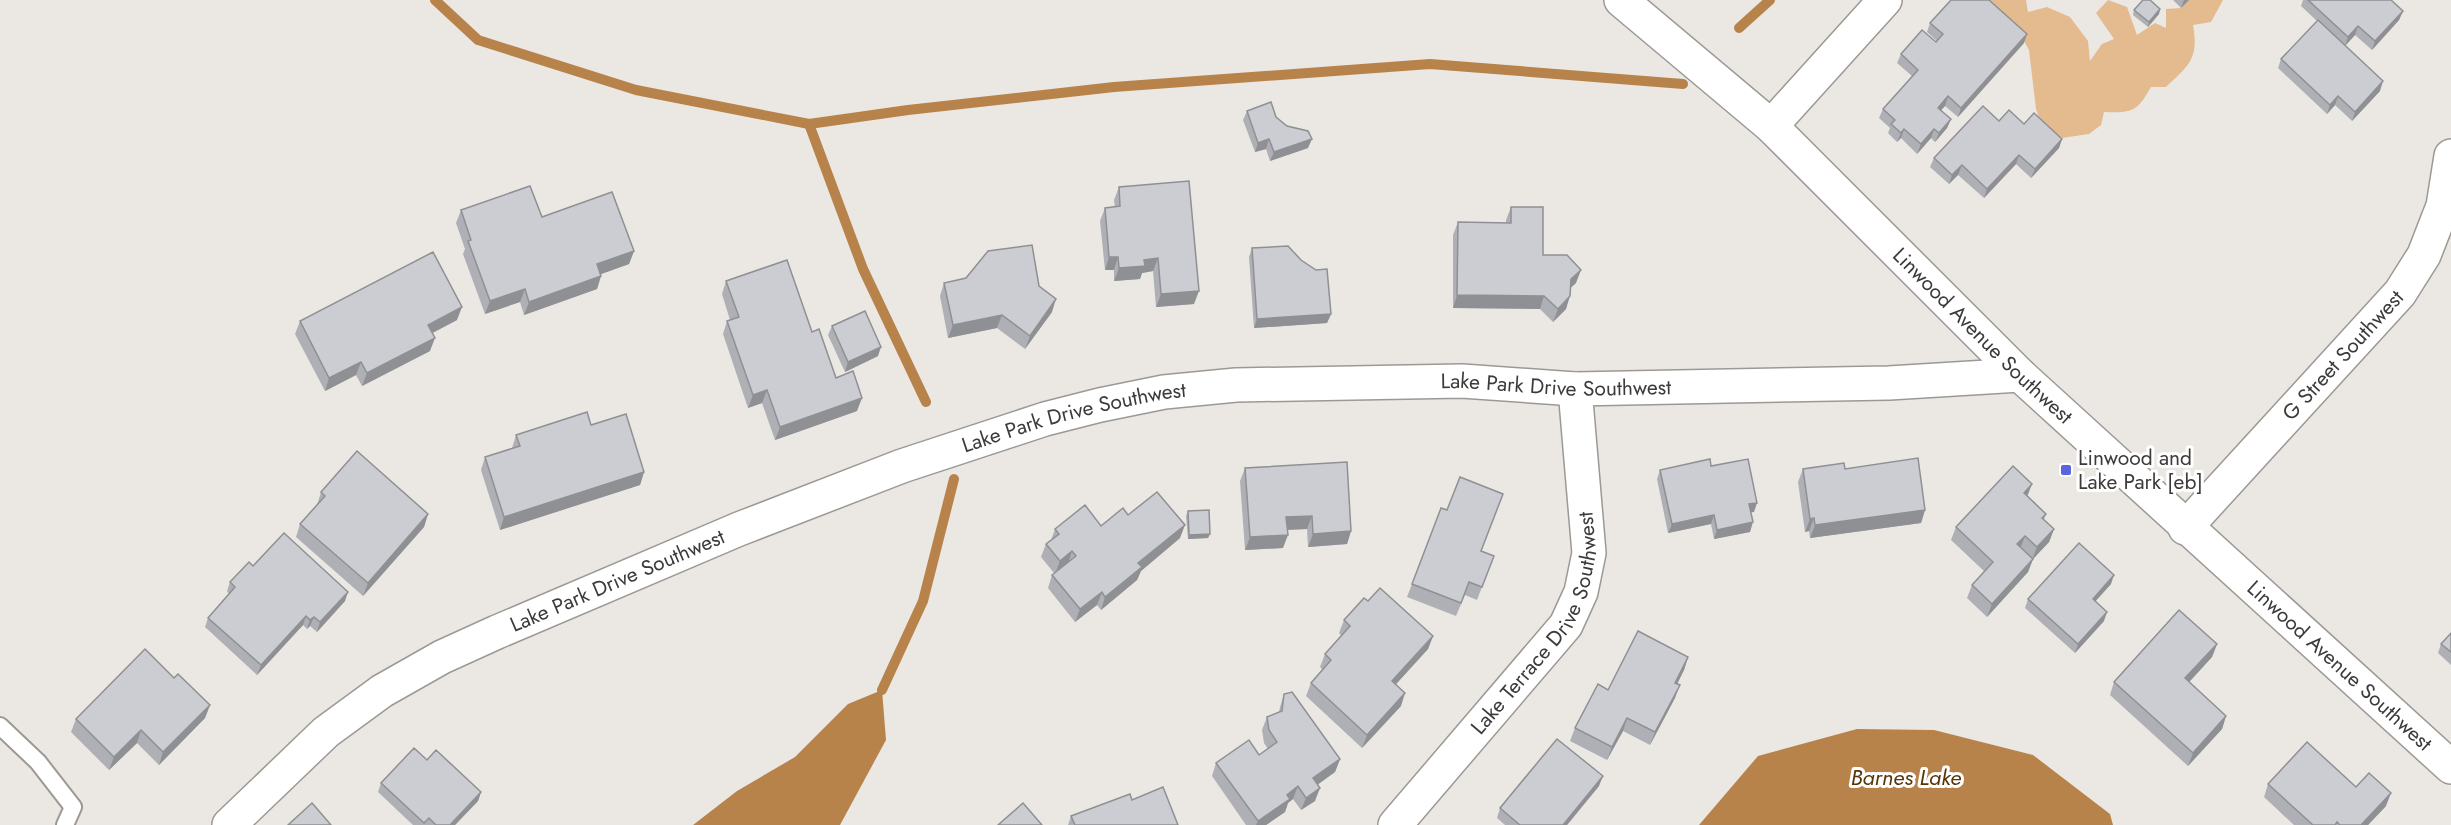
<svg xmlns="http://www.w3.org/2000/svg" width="2451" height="825" font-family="Jost,sans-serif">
  <rect width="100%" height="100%" fill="#ebe8e4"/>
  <!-- green -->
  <path fill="#e4ba8f" d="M1986,0H2026L2028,12L2047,7L2070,17L2088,41L2090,61L2102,44L2114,39L2096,13L2108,0L2127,7L2137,35L2155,23L2166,28V9L2181,8L2187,0H2223L2211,22L2193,25C2199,59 2189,65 2166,87H2151C2137,112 2132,113 2104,112L2101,125L2089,134L2062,138L2042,126L2036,109L2029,50L2017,28Z"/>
  <!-- water -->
  <g fill="#b8834b">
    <polygon points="882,690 886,740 840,825 693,825 737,791 795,757 848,704"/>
    <polygon points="1857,729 1934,730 2033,755 2110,814 2113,825 1699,825 1758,756"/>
  </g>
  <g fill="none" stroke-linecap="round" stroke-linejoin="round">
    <!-- stream -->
    <g stroke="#b8834b" stroke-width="10">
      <polyline points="435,0 478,40 636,90 809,124 908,110 1114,87 1430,64 1683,84"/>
      <polyline points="1739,28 1770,0"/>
      <polyline points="809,124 863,269 926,402"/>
      <polyline points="882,690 923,601 954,479"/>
    </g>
    <defs>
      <polyline id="service" points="0,726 38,762 73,807 65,825"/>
      <g id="minor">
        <polyline points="1771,126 1885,0"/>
        <path id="s1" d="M2185,528L2400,293L2424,255L2443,206L2451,156"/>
        <path id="s2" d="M229,825L326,732L382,691L442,657L497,632L739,529L902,466L1045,419L1100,405L1164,392L1236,385L1462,381L1575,389L1889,383L2020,375"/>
        <path id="s3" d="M1395,825L1566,625L1581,592L1589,553L1575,389"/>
      </g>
      <g id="tertiary">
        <path id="s4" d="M1621,0L1771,126L2020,375L2451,767"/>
      </g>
    </defs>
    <!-- service casing -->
    <use href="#service" stroke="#9c9995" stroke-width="20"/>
    <!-- minor casing -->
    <use href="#minor" stroke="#9c9995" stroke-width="36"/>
    <!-- tertiary casing -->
    <use href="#tertiary" stroke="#9c9995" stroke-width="36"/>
    <!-- service -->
    <use href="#service" stroke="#fff" stroke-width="16"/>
    <!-- minor -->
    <use href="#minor" stroke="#fff" stroke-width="33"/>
    <!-- tertiary -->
    <use href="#tertiary" stroke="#fff" stroke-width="33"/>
  </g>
  <!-- wall -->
  <g fill="#afb0b5">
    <polygon points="2173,0 2189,0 2181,8"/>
    <polygon points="2303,0 2391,0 2403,11 2399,20 2372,50 2355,35 2345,46 2380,91 2352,121 2335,105 2327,114 2278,68 2281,59 2317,21 2301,6"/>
    <polygon points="2160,9 2159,14 2148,27 2133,15 2134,10"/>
    <polygon points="1930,23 2024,43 1958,117 1945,106 1941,110 1951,119 1947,128 1935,142 1931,138 1917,154 1901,138 1897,142 1888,133 1890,128 1879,118 1883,109 1912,76 1897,63 1901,54 1937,41 1927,32"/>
    <polygon points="1247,111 1276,117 1308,148 1270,161 1266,149 1255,152 1243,120"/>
    <polygon points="1999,121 2024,124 2062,139 2059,148 2031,178 2016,164 1984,198 1958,175 1949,184 1930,167 1934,158"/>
    <polygon points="1119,187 1194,304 1156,307 1153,271 1142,273 1140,279 1114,281 1114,270 1105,270 1100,221 1105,208 1115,207 1114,200"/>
    <polygon points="1511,207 1543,255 1576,283 1570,288 1566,309 1553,322 1540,309 1453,308 1453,235 1458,222 1506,223 1506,220"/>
    <polygon points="461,210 542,217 634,251 629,264 601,274 601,276 597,289 524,315 520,302 485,314 463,254 465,249 456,223"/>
    <polygon points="1252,248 1331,314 1327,323 1254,328 1249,257"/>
    <polygon points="726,281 812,332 836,378 857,411 775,440 762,403 748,408 723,334 727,321 730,320 722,294"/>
    <polygon points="944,283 1039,286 1052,312 1025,349 997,328 948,338 940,296"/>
    <polygon points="457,320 432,333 430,351 362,386 356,375 325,391 295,334 300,321"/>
    <polygon points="832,326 878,356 845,372 828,335"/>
    <polygon points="591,425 644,472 640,485 500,530 481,470 485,457 512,448 516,435"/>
    <polygon points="1711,466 1754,512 1751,512 1750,532 1714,539 1711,524 1668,533 1657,479 1660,470"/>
    <polygon points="1245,468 1351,531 1347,544 1308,547 1307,529 1287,530 1283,548 1245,550 1240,481"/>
    <polygon points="1803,469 1845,469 1925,510 1921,523 1810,538 1809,531 1805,532 1798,482"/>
    <polygon points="321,492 428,514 424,527 363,596 296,537 300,524 317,505"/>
    <polygon points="2028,496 2046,514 2044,520 2054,529 2049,542 2033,559 2028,572 1987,617 1967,598 1972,585 1985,572 1951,540 1956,527"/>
    <polygon points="1441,508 1482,551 1494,556 1477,600 1465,595 1456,616 1407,597"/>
    <polygon points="1188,511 1210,534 1208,538 1188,539 1186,516"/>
    <polygon points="1128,515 1180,538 1141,571 1137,580 1101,610 1097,605 1075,622 1048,588 1052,575 1054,573 1041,557 1046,544 1051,540 1055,529 1101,526"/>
    <polygon points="253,566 345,601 317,632 310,626 307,629 303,625 257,675 205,627 208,618 229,594 227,591 230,582"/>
    <polygon points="2111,584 2095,602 2104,621 2075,653 2025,608 2028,599"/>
    <polygon points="1368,601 1433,636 1428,649 1396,684 1401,706 1362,748 1306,696 1311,683 1323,670 1320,667 1325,654 1342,636 1339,633 1344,620"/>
    <polygon points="2451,633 2451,665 2438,653 2441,644"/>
    <polygon points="2217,644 2212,657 2189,682 2226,716 2222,729 2188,766 2110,695 2114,682"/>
    <polygon points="1688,657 1684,670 1677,684 1675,698 1650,745 1623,731 1607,760 1570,741 1575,728 1608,690"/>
    <polygon points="174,678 210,705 205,718 159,765 137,743 109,770 71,732 76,719"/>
    <polygon points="1284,694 1340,759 1335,772 1318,784 1315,801 1301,810 1293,799 1288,803 1285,812 1266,825 1246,825 1212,776 1216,763 1259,755 1268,749 1264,743 1262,730 1267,717 1279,712 1280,707"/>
    <polygon points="427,760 481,792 478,801 455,825 413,825 378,792 381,783"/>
    <polygon points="2268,784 2356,787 2386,806 2368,825 2294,825 2264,797"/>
    <polygon points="1599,786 1567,825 1505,825 1497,818 1500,808"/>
    <polygon points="1132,800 1178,825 1068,825 1071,816"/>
  </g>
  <!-- shaded-wall -->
  <g fill="#8f9093">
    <polygon points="2184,0 2189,0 2181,8"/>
    <polygon points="2160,9 2159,14 2148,27 2149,22"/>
    <polygon points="2403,11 2399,20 2372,50 2375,41"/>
    <polygon points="2358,26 2355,35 2345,46 2348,37"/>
    <polygon points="2027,34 2024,43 1958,117 1961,108"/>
    <polygon points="2383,81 2380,91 2352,121 2355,112"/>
    <polygon points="1948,96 1945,106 1935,117 1938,108"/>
    <polygon points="2338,96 2335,105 2327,114 2330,105"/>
    <polygon points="1951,119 1947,128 1935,142 1939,133"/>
    <polygon points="1904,129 1901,138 1897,142 1901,133"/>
    <polygon points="1934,129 1931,138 1917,154 1921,144"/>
    <polygon points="1269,139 1266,149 1255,152 1258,143"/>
    <polygon points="1312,139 1308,148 1270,161 1274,152"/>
    <polygon points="2062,139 2059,148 2031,178 2035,169"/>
    <polygon points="2019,155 2016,164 1984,198 1987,189"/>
    <polygon points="1962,165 1958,175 1949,184 1952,175"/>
    <polygon points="634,251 629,264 593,277 597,264"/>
    <polygon points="1109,257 1118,257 1114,270 1105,270"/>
    <polygon points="1158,258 1153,271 1142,273 1140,279 1114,281 1119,268 1144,260"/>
    <polygon points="1581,270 1576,283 1566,292 1571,279"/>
    <polygon points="601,276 597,289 524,315 529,302"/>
    <polygon points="525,289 520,302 485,314 490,301"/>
    <polygon points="1199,291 1194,304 1156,307 1161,294"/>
    <polygon points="1457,295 1544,296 1540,309 1453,308"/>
    <polygon points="1570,296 1566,309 1553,322 1558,309"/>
    <polygon points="1056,299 1052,312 1025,349 1030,336"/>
    <polygon points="462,307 457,320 423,338 428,325"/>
    <polygon points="1331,314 1327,323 1254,328 1257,319"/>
    <polygon points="1002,315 997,328 948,338 953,325"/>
    <polygon points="435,338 430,351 362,386 367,373"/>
    <polygon points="881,347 878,356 845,372 848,362"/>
    <polygon points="361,362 356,375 325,391 329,378"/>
    <polygon points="767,390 762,403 748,408 753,395"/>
    <polygon points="862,398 857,411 775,440 780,427"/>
    <polygon points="644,472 640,485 500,530 504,517"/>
    <polygon points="2032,484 2027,497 2024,493"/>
    <polygon points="1757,503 1754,512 1746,513 1749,504"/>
    <polygon points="1925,510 1921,523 1810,538 1815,525"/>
    <polygon points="428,514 424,527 363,596 368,583"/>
    <polygon points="1714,515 1711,524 1668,533 1672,524"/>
    <polygon points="1312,516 1307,529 1282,530 1286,517"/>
    <polygon points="1814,518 1809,531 1805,532 1810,519"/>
    <polygon points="1753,522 1750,532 1714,539 1717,530"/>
    <polygon points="1185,525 1180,538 1141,571 1137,580 1101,610 1105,597 1138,563"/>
    <polygon points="2054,529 2049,542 2033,559 2028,572 1987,617 1992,604 2032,560 2037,547"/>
    <polygon points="1351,531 1347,544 1308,547 1313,534"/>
    <polygon points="1210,534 1208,538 1188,539 1189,535"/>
    <polygon points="1288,535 1283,548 1245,550 1250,537"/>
    <polygon points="2025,536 2020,549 2017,544"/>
    <polygon points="1072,551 1068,564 1055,574 1060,561"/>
    <polygon points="2114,575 2111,584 2089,608 2093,599"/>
    <polygon points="348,592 345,601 317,632 320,622"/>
    <polygon points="1102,592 1097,605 1075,622 1080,609"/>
    <polygon points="2107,612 2104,621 2075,653 2078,644"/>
    <polygon points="306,616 303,625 257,675 261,665"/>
    <polygon points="314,617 310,626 307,629 310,620"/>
    <polygon points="1433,636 1428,649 1387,694 1392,681"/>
    <polygon points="2217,644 2212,657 2181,691 2185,678"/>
    <polygon points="1688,657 1684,670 1671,696 1675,683"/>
    <polygon points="1680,685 1675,698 1650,745 1655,732"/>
    <polygon points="1405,693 1401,706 1362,748 1367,735"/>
    <polygon points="210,705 205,718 159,765 163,752"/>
    <polygon points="2226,716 2222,729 2188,766 2193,753"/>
    <polygon points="1627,718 1623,731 1607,760 1612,747"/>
    <polygon points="141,730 137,743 109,770 114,757"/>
    <polygon points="1340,759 1335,772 1309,791 1313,778"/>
    <polygon points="1603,776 1599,786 1567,825 1563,825"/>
    <polygon points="1298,786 1293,799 1288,803 1285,812 1266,825 1256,825 1258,821 1287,795"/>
    <polygon points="1320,788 1315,801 1301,810 1306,798"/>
    <polygon points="481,792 478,801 455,825 450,825"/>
    <polygon points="2391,793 2386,806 2368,825 2361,825"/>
  </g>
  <!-- building -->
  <g fill="#cccdd2" stroke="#8f9093" stroke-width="1.5">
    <polygon points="1951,0 1989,0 2027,34 1961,108 1948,96 1938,108 1951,119 1939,133 1934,129 1921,144 1904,129 1901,133 1891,124 1895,120 1883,109 1918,70 1901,54 1922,30 1936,42 1943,34 1930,23"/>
    <polygon points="2143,0 2150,0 2160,9 2149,22 2134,10"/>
    <polygon points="2308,0 2391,0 2403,11 2375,41 2358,26 2348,37"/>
    <polygon points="2318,20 2383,81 2355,112 2338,96 2330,105 2281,59"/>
    <polygon points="1271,102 1276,117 1287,126 1308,131 1312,139 1274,152 1269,139 1258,143 1247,111"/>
    <polygon points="1983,106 1999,121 2009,110 2024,124 2034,113 2062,139 2035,169 2019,155 1987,189 1962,165 1952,175 1934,158"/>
    <polygon points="1189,181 1199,291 1161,294 1158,258 1144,260 1145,266 1119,268 1118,257 1109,257 1105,208 1120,206 1119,187"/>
    <polygon points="530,186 542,217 612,192 634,251 597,264 601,276 529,302 525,289 490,301 468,241 471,240 461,210"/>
    <polygon points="1511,207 1543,207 1543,255 1567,255 1581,270 1571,279 1570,296 1558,309 1544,296 1457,295 1458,222 1511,223"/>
    <polygon points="1032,245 1039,286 1056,299 1030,336 1002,315 953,325 944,283 966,278 988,251"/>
    <polygon points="1288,246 1301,260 1316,270 1327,269 1331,314 1257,319 1252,248"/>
    <polygon points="433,252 462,307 428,325 435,338 367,373 361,362 329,378 300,321"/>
    <polygon points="787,260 812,332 819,329 836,378 853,371 862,398 780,427 767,390 753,395 727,321 739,317 726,281"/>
    <polygon points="865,311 881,347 848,362 832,326"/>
    <polygon points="587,412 591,425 626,414 644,472 504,517 485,457 520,446 516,435"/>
    <polygon points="357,451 428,514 368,583 300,524 325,496 321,492"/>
    <polygon points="1918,458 1925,510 1815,525 1814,518 1810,519 1803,469 1844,463 1845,469"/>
    <polygon points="1710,459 1711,466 1748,459 1757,503 1749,504 1753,522 1717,530 1714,515 1672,524 1660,470"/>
    <polygon points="1347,462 1351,531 1313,534 1312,516 1286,517 1288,535 1250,537 1245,468"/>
    <polygon points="2013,466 2032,484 2024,493 2046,514 2042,518 2054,529 2037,547 2025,536 2017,544 2033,559 1992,604 1972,585 1993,562 1956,527"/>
    <polygon points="1460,477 1503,494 1481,551 1494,556 1482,587 1469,582 1461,603 1412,584 1441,508 1447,510"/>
    <polygon points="1157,492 1185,525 1138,563 1142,567 1105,597 1102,592 1080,609 1052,575 1076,556 1072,551 1060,561 1046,544 1059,534 1055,529 1085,505 1101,526 1123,508 1128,515"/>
    <polygon points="1209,510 1210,534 1189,535 1188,511"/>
    <polygon points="284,533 348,592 320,622 314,617 310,620 306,616 261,665 208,618 235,587 230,582 249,562 253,566"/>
    <polygon points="2079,543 2114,575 2093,599 2107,612 2078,644 2028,599"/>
    <polygon points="1380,588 1433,636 1392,681 1405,693 1367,735 1311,683 1331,660 1325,654 1350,626 1344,620 1364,598 1368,601"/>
    <polygon points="2179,610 2217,644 2185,678 2226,716 2193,753 2114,682"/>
    <polygon points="1638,631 1688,657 1675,683 1680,685 1655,732 1627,718 1612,747 1575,728 1598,684 1608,690"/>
    <polygon points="2451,633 2451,652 2441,644"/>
    <polygon points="145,649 174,678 178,674 210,705 163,752 141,730 114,757 76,719"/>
    <polygon points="1292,692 1340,759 1313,778 1320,788 1306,798 1298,786 1287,795 1290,799 1258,821 1216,763 1249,740 1259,755 1277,742 1269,730 1267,717 1282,711 1284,694"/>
    <polygon points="1557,739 1603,776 1563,825 1520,825 1500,808"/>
    <polygon points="2307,742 2356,787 2369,773 2391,793 2361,825 2340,825 2337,822 2335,825 2313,825 2268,784"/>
    <polygon points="414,748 427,760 436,750 481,792 450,825 436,825 429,818 424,823 381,783"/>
    <polygon points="1163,787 1178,825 1075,825 1071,816 1130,794 1132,800"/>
    <polygon points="312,803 331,825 288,825"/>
    <polygon points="1023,803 1042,825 998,825"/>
  </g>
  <!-- markers -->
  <rect fill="#5a66dd" stroke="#fff" stroke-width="2" x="2060" y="464" width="12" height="12" rx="3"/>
  <g text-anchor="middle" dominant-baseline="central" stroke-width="6" stroke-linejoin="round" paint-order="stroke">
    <!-- street labels -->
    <g font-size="21" fill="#3d3b3a" stroke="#fff">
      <text stroke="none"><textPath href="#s4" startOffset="494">Linwood Avenue Southwest</textPath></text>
      <text stroke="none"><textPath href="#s1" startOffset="234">G Street Southwest</textPath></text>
      <text stroke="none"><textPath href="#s2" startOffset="1436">Lake Park Drive Southwest</textPath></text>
      <text stroke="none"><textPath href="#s2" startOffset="950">Lake Park Drive Southwest</textPath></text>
      <text stroke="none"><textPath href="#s2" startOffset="464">Lake Park Drive Southwest</textPath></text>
      <text stroke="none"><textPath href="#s3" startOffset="252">Lake Terrace Drive Southwest</textPath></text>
      <text stroke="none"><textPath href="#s4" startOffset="980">Linwood Avenue Southwest</textPath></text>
    </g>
    <!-- poi labels -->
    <g font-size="21" fill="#3d3b3a" stroke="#fff" text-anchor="start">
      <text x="2078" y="458">Linwood and<tspan x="2078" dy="24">Lake Park [eb]</tspan></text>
    </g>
    <!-- water labels -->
    <g font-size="22" font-style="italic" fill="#593505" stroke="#fff">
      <text x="1906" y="777">Barnes Lake</text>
    </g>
  </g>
</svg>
